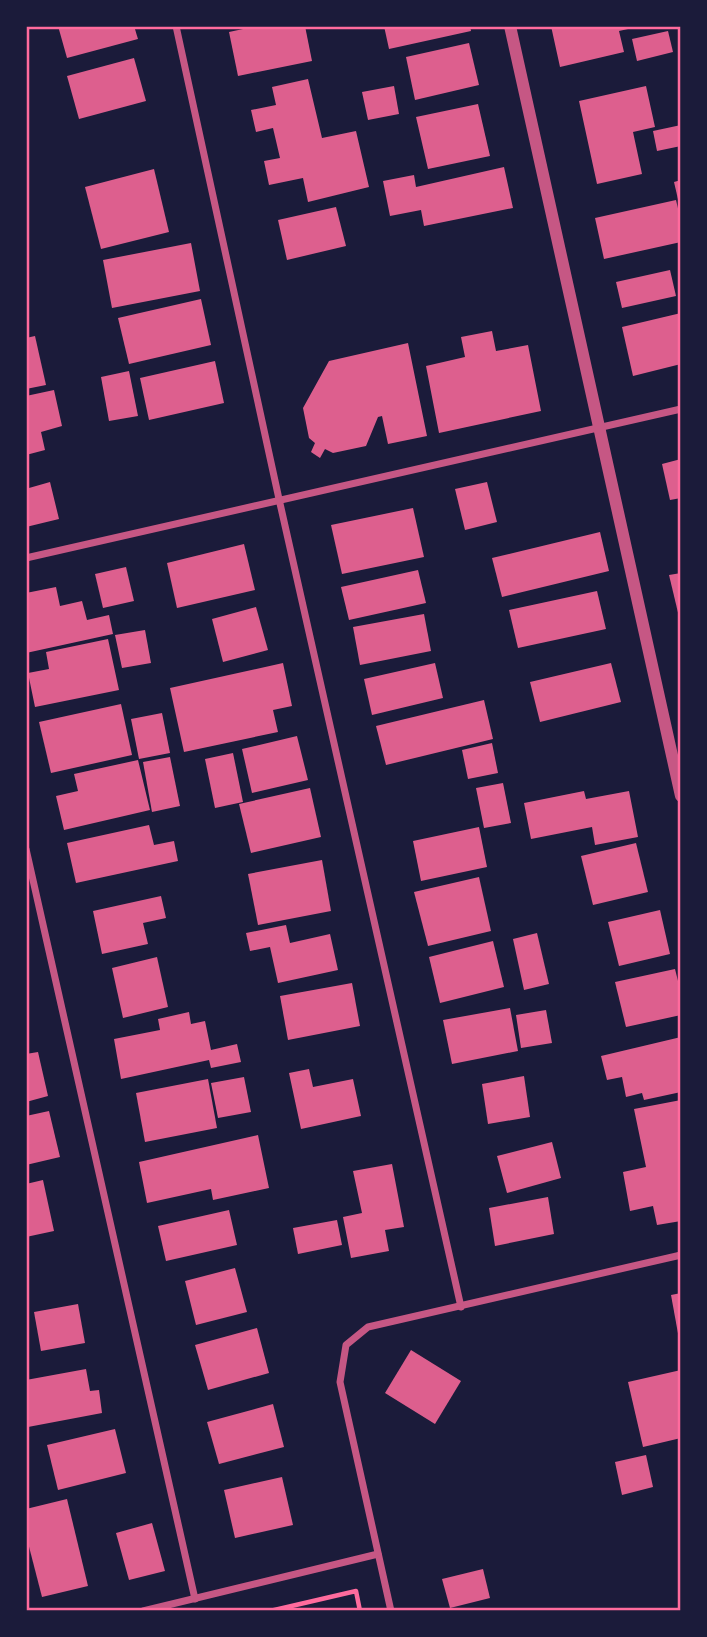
<svg xmlns="http://www.w3.org/2000/svg" width="707" height="1637" font-family="Spectral,serif">
  <rect width="100%" height="100%" fill="#1b1b3a"/>
  <!-- building -->
  <g fill="#dd5f8e">
    <polygon points="58,26 134,26 138,39 67,58"/>
    <polygon points="257,26 305,26 312,61 238,76 229,32"/>
    <polygon points="384,26 470,26 471,31 389,49"/>
    <polygon points="551,26 636,26 637,27 619,31 624,52 560,67"/>
    <polygon points="668,31 673,52 637,61 632,39"/>
    <polygon points="469,43 479,85 415,100 406,57"/>
    <polygon points="134,58 146,101 79,119 67,76"/>
    <polygon points="308,79 322,138 356,131 369,187 308,202 303,178 269,185 264,161 280,158 273,128 256,132 251,110 276,105 272,87"/>
    <polygon points="394,86 399,114 368,120 362,92"/>
    <polygon points="646,86 655,127 633,132 642,174 597,184 579,101"/>
    <polygon points="478,104 490,156 428,169 416,117"/>
    <polygon points="681,125 681,146 657,151 653,131"/>
    <polygon points="504,167 513,208 424,226 421,210 390,216 383,181 414,175 416,187"/>
    <polygon points="154,169 169,232 101,249 85,187"/>
    <polygon points="681,180 681,208 680,208 674,182"/>
    <polygon points="676,200 681,221 681,242 604,259 595,218"/>
    <polygon points="336,207 346,246 287,260 278,220"/>
    <polygon points="191,243 200,291 112,308 103,260"/>
    <polygon points="670,270 676,296 622,308 616,282"/>
    <polygon points="201,299 211,345 129,364 118,318"/>
    <polygon points="681,313 681,364 633,376 622,327"/>
    <polygon points="492,331 496,351 528,345 541,411 439,433 426,366 465,357 461,337"/>
    <polygon points="35,336 46,385 26,389 26,338"/>
    <polygon points="408,343 427,436 388,444 382,416 378,417 366,446 333,453 325,449 320,458 311,452 315,443 309,438 303,408 329,361"/>
    <polygon points="215,361 224,403 149,420 140,378"/>
    <polygon points="129,371 138,416 109,421 101,377"/>
    <polygon points="54,390 62,426 41,432 45,450 26,455 26,396"/>
    <polygon points="681,459 681,498 670,500 662,464"/>
    <polygon points="27,481 29,488 50,482 59,519 26,527"/>
    <polygon points="487,482 497,522 465,530 455,489"/>
    <polygon points="413,508 424,557 342,574 331,525"/>
    <polygon points="600,532 609,571 502,597 492,558"/>
    <polygon points="244,544 255,590 177,608 167,563"/>
    <polygon points="126,567 134,601 103,608 95,574"/>
    <polygon points="418,570 426,603 349,620 341,587"/>
    <polygon points="681,573 681,621 680,621 669,575"/>
    <polygon points="56,587 60,606 82,601 87,620 109,615 113,634 26,653 26,593"/>
    <polygon points="597,591 606,629 518,648 509,610"/>
    <polygon points="256,607 268,650 223,662 212,619"/>
    <polygon points="424,614 431,651 360,665 353,627"/>
    <polygon points="145,630 151,663 122,668 115,635"/>
    <polygon points="108,639 119,690 35,707 28,673 49,669 46,652"/>
    <polygon points="283,663 292,706 273,710 278,732 184,752 170,688"/>
    <polygon points="435,663 443,698 372,715 364,679"/>
    <polygon points="611,663 621,702 540,722 530,682"/>
    <polygon points="484,700 493,739 386,765 376,726"/>
    <polygon points="121,704 132,755 51,773 39,722"/>
    <polygon points="162,713 170,753 139,759 131,719"/>
    <polygon points="297,736 308,780 252,793 242,749"/>
    <polygon points="492,743 498,773 468,779 462,750"/>
    <polygon points="233,753 243,802 215,808 205,759"/>
    <polygon points="170,757 180,806 152,812 143,762"/>
    <polygon points="138,760 150,810 64,830 56,796 78,791 74,774"/>
    <polygon points="503,783 511,823 484,828 476,788"/>
    <polygon points="310,788 321,837 251,853 239,804"/>
    <polygon points="584,791 586,799 629,791 638,837 595,845 592,827 531,839 524,803"/>
    <polygon points="149,825 154,845 174,841 178,861 76,883 67,843"/>
    <polygon points="479,827 487,867 421,881 413,841"/>
    <polygon points="636,843 648,892 593,905 581,856"/>
    <polygon points="322,860 331,911 258,925 248,874"/>
    <polygon points="479,877 491,931 428,946 414,892"/>
    <polygon points="161,896 166,918 143,923 148,944 102,954 93,911"/>
    <polygon points="660,910 670,954 619,966 608,922"/>
    <polygon points="286,925 290,943 330,934 338,970 278,983 270,947 250,951 246,933"/>
    <polygon points="537,933 549,984 524,990 513,939"/>
    <polygon points="493,941 504,987 440,1003 429,957"/>
    <polygon points="157,957 168,1007 123,1018 112,968"/>
    <polygon points="675,969 681,993 681,1015 626,1027 615,982"/>
    <polygon points="352,983 360,1026 288,1040 280,996"/>
    <polygon points="510,1008 518,1051 452,1064 443,1020"/>
    <polygon points="546,1010 552,1043 521,1048 516,1015"/>
    <polygon points="189,1012 191,1024 205,1021 211,1050 237,1044 241,1062 211,1068 209,1060 121,1079 114,1039 160,1030 158,1019"/>
    <polygon points="681,1037 681,1092 644,1100 642,1093 626,1097 622,1077 607,1080 601,1056"/>
    <polygon points="38,1052 48,1096 26,1102 26,1054"/>
    <polygon points="309,1069 313,1087 353,1079 361,1116 301,1129 289,1073"/>
    <polygon points="524,1076 530,1117 488,1124 482,1084"/>
    <polygon points="244,1077 251,1112 218,1118 211,1083"/>
    <polygon points="208,1079 217,1128 145,1142 136,1093"/>
    <polygon points="681,1100 681,1221 657,1225 653,1206 630,1211 623,1172 646,1167 634,1109"/>
    <polygon points="49,1111 60,1157 26,1165 26,1116"/>
    <polygon points="258,1135 269,1188 213,1200 211,1189 147,1203 139,1162"/>
    <polygon points="552,1142 561,1178 507,1193 497,1156"/>
    <polygon points="392,1164 404,1227 385,1230 389,1251 351,1258 343,1217 362,1213 353,1171"/>
    <polygon points="43,1180 54,1231 26,1237 26,1184"/>
    <polygon points="548,1197 554,1234 495,1246 489,1208"/>
    <polygon points="229,1210 237,1245 166,1261 158,1226"/>
    <polygon points="337,1220 342,1245 298,1254 293,1228"/>
    <polygon points="235,1268 247,1312 196,1325 185,1281"/>
    <polygon points="681,1293 681,1339 679,1339 671,1295"/>
    <polygon points="78,1304 85,1343 41,1351 34,1312"/>
    <polygon points="257,1328 269,1373 208,1390 195,1345"/>
    <polygon points="411,1350 461,1381 435,1424 385,1393"/>
    <polygon points="86,1369 90,1391 99,1390 102,1413 28,1427 26,1380"/>
    <polygon points="681,1370 681,1438 643,1447 628,1382"/>
    <polygon points="273,1404 284,1447 219,1464 207,1422"/>
    <polygon points="115,1429 126,1473 58,1490 47,1445"/>
    <polygon points="646,1455 653,1487 622,1495 615,1462"/>
    <polygon points="282,1477 293,1525 235,1538 224,1490"/>
    <polygon points="67,1499 88,1586 42,1597 26,1535 26,1509"/>
    <polygon points="152,1523 165,1571 129,1580 116,1533"/>
    <polygon points="483,1569 490,1598 450,1608 442,1579"/>
  </g>
  <g fill="none" stroke-linecap="round" stroke-linejoin="round">
    <!-- path -->
    <polyline stroke="#ff6b9d" stroke-width="4.5" points="270,1611 356,1591 360,1611"/>
    <!-- minor -->
    <g stroke="#c65784" stroke-width="7">
      <polyline points="176,26 279,499 461,1307"/>
      <polyline points="26,558 681,409"/>
      <polyline points="26,849 195,1599"/>
      <polyline points="143,1611 378,1554"/>
      <polyline points="391,1611 340,1382 346,1345 368,1327 681,1255"/>
    </g>
    <!-- tertiary -->
    <polyline stroke="#c65784" stroke-width="12" points="510,26 681,796"/>
  </g>
  <!-- border -->
  <rect width="707" height="1637" fill="none" stroke="#1b1b3a" stroke-width="56"/>
  <rect x="28" y="28" width="651" height="1581" fill="none" stroke="#ff6b9d" stroke-width="2.5"/>
</svg>
